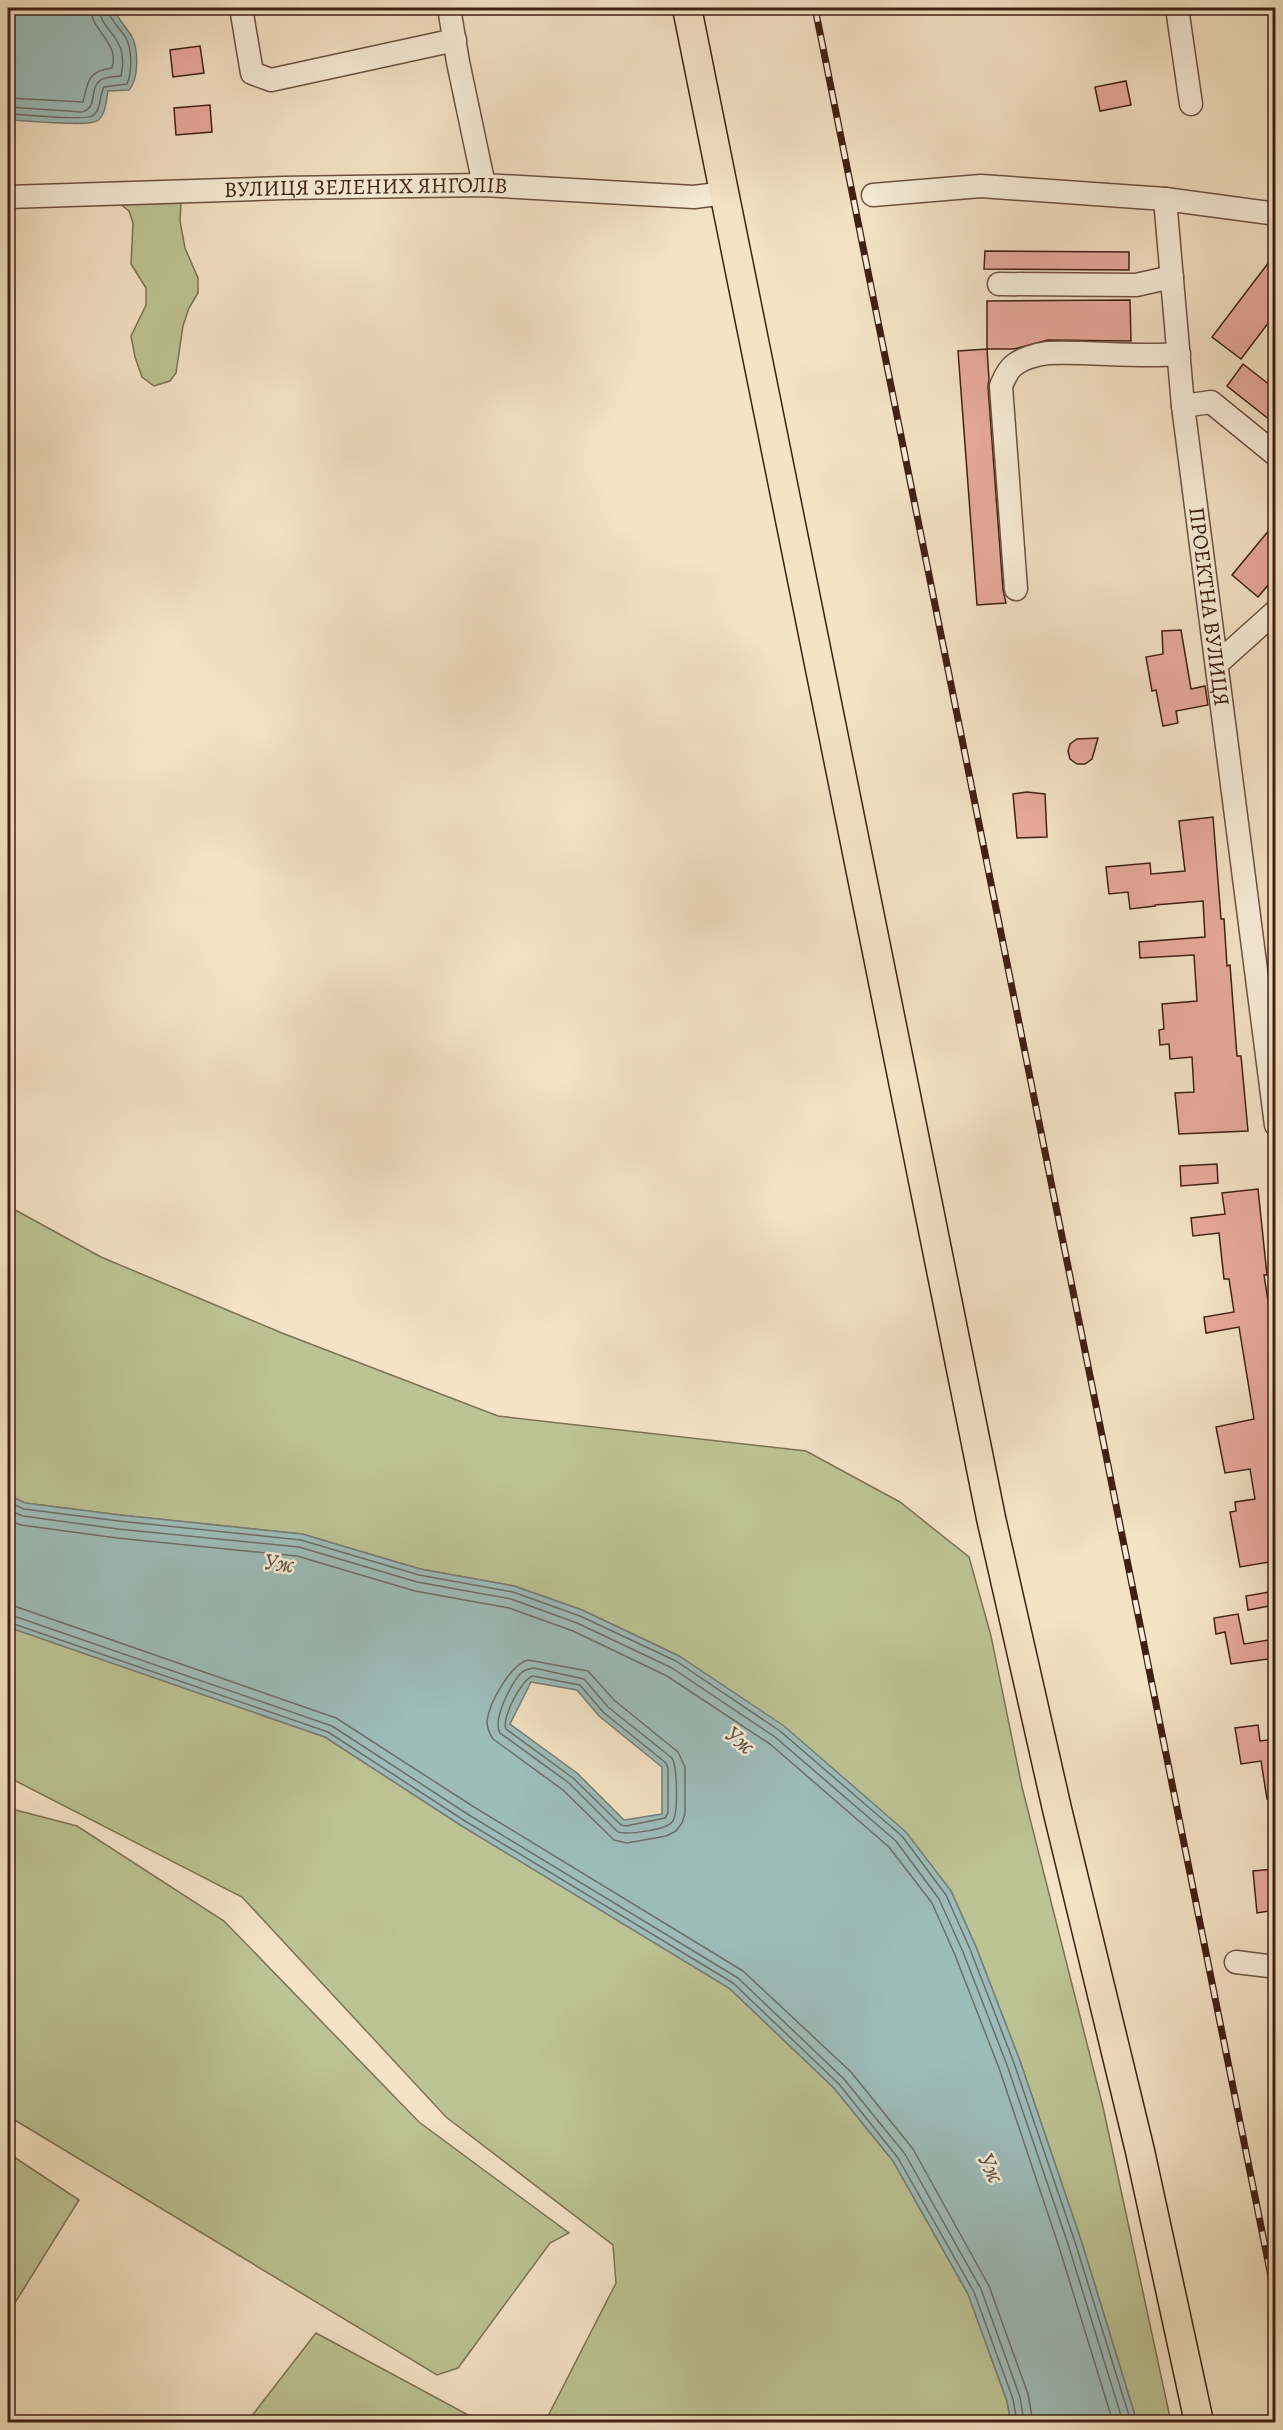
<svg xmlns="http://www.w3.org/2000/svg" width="1283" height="2430" font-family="Alegreya,serif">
  <rect width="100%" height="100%" fill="#f4e3c5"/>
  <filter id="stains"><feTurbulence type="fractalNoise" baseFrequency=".00333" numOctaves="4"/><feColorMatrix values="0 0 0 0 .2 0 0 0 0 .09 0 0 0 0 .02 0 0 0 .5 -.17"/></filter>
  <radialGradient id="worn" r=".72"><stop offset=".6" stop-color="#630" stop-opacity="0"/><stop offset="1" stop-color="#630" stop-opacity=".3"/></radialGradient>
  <!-- green -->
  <g fill="#bcc394" stroke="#7e7254" stroke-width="1.5">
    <polygon points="181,203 180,221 185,248 198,278 198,293 189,308 183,326 176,373 170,381 154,386 142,377 135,357 131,336 146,305 146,288 131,264 133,223 129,211 120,204"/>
    <polygon points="8,1206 101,1257 282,1333 498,1416 806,1451 900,1502 969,1557 991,1636 1022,1787 1103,2107 1171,2422 1137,2422 1081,2240 1020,2061 976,1947 951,1891 679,1656 582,1610 514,1586 420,1569 302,1534 120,1515 25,1503 8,1495"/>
    <polygon points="8,1627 325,1737 462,1826 729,1988 834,2088 893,2161 968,2294 1007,2401 1011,2422 545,2422 616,2283 613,2245 446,2117 242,1897 8,1777"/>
    <polygon points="8,1808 77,1826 224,1921 419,2122 569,2233 550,2243 458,2368 437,2375 8,2116"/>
    <polygon points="8,2153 79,2200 8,2314"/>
    <polygon points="316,2333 472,2417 474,2422 247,2422"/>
  </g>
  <!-- water -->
  <g fill="#9dbdbb" stroke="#787e78" stroke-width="1.5" fill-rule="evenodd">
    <path d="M8,8H113C117,17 125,26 131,35C139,49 139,78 129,90L108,91C106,101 106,115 97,121C88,127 23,120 8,120Z"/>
    <path d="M8,1495L25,1503L120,1515L302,1534L420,1569L514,1586L582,1610L679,1656L784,1726L906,1832L951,1891L976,1947L1020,2061L1081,2240L1137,2422H1011L1007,2401L968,2294L893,2161L834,2088L729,1988L462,1826L325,1737L8,1627ZM531,1682L577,1690L599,1716L662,1767V1814L624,1820L577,1773L510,1724Z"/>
  </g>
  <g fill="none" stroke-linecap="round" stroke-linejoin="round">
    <!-- shore -->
    <g stroke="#6e6e68" stroke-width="1.5">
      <path d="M8,98L83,102C88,81 88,71 112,68C120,43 91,30 90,8"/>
      <path d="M8,107L82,112C99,107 88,88 101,80C107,76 115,77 121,76C130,36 101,33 99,8"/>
      <path d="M8,114C22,114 85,121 92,116C102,110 99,95 104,87L127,84C132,72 132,52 127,40C122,29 109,20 107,8"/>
      <polyline points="8,1502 24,1509 119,1521 301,1540 419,1575 513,1592 580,1616 676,1661 780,1731 902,1836 946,1895 970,1949 1014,2063 1075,2242 1131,2422"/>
      <polyline points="8,1510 23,1516 118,1529 299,1547 417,1582 511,1599 577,1623 672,1668 775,1737 896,1841 939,1899 963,1952 1007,2065 1068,2244 1123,2422"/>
      <polyline points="8,1520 21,1525 117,1538 297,1556 415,1591 509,1608 573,1631 667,1676 770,1744 889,1847 932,1903 955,1955 999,2068 1059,2247 1113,2422"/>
      <polyline points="8,1605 17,1607 336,1718 474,1807 743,1971 851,2072 913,2149 989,2286 1028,2394 1033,2422"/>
      <polyline points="8,1614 332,1726 469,1815 738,1978 844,2079 905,2154 981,2289 1020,2397 1024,2422"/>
      <polyline points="8,1622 328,1732 465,1821 733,1983 839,2084 898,2158 974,2292 1013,2399 1017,2422"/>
      <path d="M528,1660L588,1671L614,1700L678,1752L685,1767V1814L682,1823L676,1831L666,1836L627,1843L614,1840L563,1790L493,1739C489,1733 487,1728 487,1721C489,1703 511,1664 528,1660Z"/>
      <path d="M534,1668L584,1679L608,1707L672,1758C677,1766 679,1814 672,1822C666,1830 627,1835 618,1832L569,1783L500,1733C492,1720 511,1684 521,1673C525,1669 529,1669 534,1668Z"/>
      <path d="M533,1676L580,1685L603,1712L666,1763L668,1768V1813L665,1818L626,1826L621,1825L573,1778L506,1729C501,1719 522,1678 533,1676Z"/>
    </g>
  </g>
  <!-- building -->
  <g fill="#e8aa9c" stroke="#402014" stroke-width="1.5">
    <polygon points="200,46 204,73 173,77 170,50"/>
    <polygon points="1126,81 1131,105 1100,111 1095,87"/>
    <polygon points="210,105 212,132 176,135 174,108"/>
    <polygon points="985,251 1129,252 1129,270 984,269"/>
    <polygon points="1275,254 1275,314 1241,359 1212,337"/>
    <polygon points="1130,300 1131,341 1048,340 1014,349 987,349 987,301"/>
    <polygon points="987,349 989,379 988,387 1003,590 1006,603 977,605 958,351"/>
    <polygon points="1243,364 1275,389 1275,424 1227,386"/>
    <polygon points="1275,523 1275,577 1258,597 1232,575"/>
    <polygon points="1181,630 1191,689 1205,686 1208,705 1176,711 1178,723 1163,726 1156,690 1152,691 1146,657 1163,654 1162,631"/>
    <polygon points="1098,738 1092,759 1085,764 1077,764 1070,759 1068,751 1070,744 1077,739"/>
    <polygon points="1027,792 1045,794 1047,837 1017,838 1013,794"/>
    <polygon points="1213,817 1221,919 1224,919 1227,966 1230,965 1237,1056 1241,1056 1248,1131 1179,1134 1175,1093 1194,1092 1192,1057 1170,1059 1169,1044 1160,1045 1159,1030 1164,1029 1162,1004 1197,1001 1194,955 1140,958 1139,942 1205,937 1203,901 1155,905 1155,906 1130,909 1128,892 1109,894 1106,867 1150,863 1151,874 1185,871 1179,821"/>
    <polygon points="1217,1164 1218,1183 1181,1186 1180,1166"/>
    <polygon points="1258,1189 1267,1275 1264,1275 1275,1346 1275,1561 1240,1567 1230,1512 1236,1511 1235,1502 1255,1499 1250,1469 1225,1473 1216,1427 1254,1419 1239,1327 1206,1333 1204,1317 1234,1312 1229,1279 1224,1279 1219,1233 1193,1236 1191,1218 1225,1214 1222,1193"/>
    <polygon points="1275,1591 1275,1605 1248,1610 1246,1596"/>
    <polygon points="1238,1614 1244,1644 1275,1639 1275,1658 1231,1664 1225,1632 1216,1634 1214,1618"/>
    <polygon points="1258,1725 1260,1741 1275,1739 1275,1799 1267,1799 1261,1761 1241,1764 1235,1728"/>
    <polygon points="1275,1869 1275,1910 1257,1913 1253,1871"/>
  </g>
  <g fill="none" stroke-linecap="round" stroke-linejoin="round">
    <defs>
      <g id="minor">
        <polyline points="241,8 252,73 271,80 455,40"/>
        <polyline points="449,8 458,62 484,185"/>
        <polyline points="1177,8 1191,104"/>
        <polyline points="873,195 981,186 1165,199"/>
        <path id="s1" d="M8,197L283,188L484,185L694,197L725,193"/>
        <path id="s2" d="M1276,214L1165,199L1183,406L1276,1125"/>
        <polyline points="999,284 1136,285 1172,277"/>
        <polyline points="1183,406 1211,402 1276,455"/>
        <path d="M1016,589L1001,386C1004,379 1007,371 1013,366C1021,359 1037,354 1048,353C1092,351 1135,358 1179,354"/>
        <polyline points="1218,663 1276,611"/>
        <polyline points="1236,1962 1276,1967"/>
      </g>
      <polyline id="major" points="687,8 991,1518 1057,1809 1140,2151 1199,2422"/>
    </defs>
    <!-- minor casing -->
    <use href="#minor" stroke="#6d5140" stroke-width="25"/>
    <!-- major casing -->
    <use href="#major" stroke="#402014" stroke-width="31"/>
    <!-- minor -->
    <use href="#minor" stroke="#f8edd9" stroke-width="22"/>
    <!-- major -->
    <use href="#major" stroke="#f4e3c5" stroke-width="28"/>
    <defs>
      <polyline id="rail" points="815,8 1276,2301"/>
    </defs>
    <!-- rail casing -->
    <use href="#rail" stroke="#402014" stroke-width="7"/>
    <!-- rail -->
    <use href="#rail" stroke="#f8edd9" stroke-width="4.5" stroke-dasharray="14" stroke-linecap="butt"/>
  </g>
  <g text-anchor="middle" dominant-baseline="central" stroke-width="5" stroke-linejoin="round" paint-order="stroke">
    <!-- street labels -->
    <g font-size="22" fill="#402014" stroke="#f8edd9">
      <text stroke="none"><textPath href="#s1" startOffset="358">ВУЛИЦЯ ЗЕЛЕНИХ ЯНГОЛІВ</textPath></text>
      <text stroke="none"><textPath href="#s2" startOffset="522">ПРОЕКТНА ВУЛИЦЯ</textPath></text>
    </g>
    <!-- water labels -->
    <g font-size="24" font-style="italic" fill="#5c4f46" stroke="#f8edd9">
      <text transform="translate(279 1563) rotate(7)">Уж</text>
      <text transform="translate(740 1740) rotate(39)">Уж</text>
      <text transform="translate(991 2168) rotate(64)">Уж</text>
    </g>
  </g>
  <!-- margin -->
  <rect width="1283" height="2430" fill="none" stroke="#f4e3c5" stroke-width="30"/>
  <rect x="9" y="9" width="1265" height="2412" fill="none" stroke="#402014" stroke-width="3"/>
  <rect x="15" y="15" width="1253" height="2400" fill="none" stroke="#402014" stroke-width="1.5"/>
  <rect width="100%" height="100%" filter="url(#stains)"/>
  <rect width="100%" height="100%" fill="url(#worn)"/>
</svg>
